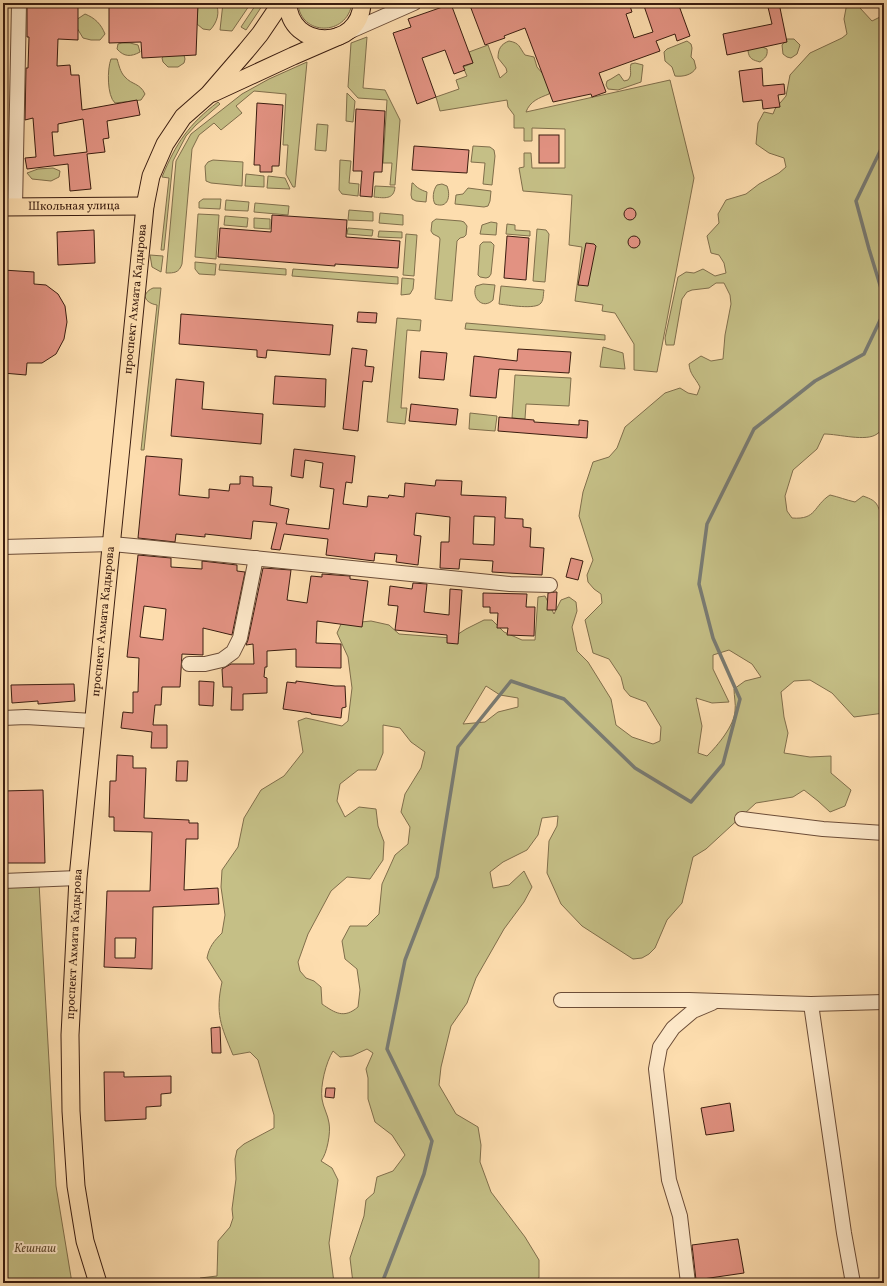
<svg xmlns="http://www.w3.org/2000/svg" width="887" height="1286" font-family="Vollkorn,serif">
  <rect width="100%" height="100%" fill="#fdddae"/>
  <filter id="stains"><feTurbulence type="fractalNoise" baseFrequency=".005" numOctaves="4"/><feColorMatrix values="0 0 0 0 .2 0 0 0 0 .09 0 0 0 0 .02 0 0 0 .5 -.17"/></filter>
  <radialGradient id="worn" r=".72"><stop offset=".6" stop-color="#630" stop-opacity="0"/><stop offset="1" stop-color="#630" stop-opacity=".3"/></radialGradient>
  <!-- green -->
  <g fill="#c5bf86" stroke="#806e4b" fill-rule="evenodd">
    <path d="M198,3H215C221,11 217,23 210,30L203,29L197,24Z"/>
    <polygon points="223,3 251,3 232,31 220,30"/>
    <polygon points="257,3 264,3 246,30 241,27"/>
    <path d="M298,3H352C347,37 300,36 298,3Z"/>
    <path d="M847,3H861L860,8L872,21L884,15V427C882,429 880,432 877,434C866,442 839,434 824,434L817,449L793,470L785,496L787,511L792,518C817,520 813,506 830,495C839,497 846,500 855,502L863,496C880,502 875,504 884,518V713L854,717L832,693L810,680L794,681L781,692L784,717L788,733L784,753L810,757L831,756V773L851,790L845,806L830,812L818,801L804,790L793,797L756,803L706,849L693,857L682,903L667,920L655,948L649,954L642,958L633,959L582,926L561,904L547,873L549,841L557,826L558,816L542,818L538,835L527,850L503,862L490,872L493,888L509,885L524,871L532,887L524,902L504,929L476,978L467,1003L451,1026L441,1067L439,1085L456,1114L478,1127L481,1145L480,1162L491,1192L525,1237L539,1260V1277L537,1283H353L350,1258L364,1216L366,1200L374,1193L377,1177L393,1171L405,1155L392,1135L375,1122L368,1099V1078L366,1069L373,1053L367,1049L352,1056L340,1057L333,1051C326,1062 320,1086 322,1099C323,1107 328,1115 329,1123C331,1132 327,1154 321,1161L332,1168L338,1180L329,1243L334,1283H195L200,1278L217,1276L218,1241L230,1227L233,1218L232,1209L236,1179L235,1159L237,1150L244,1144L274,1128V1115L258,1060L250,1052L233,1055C221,1026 215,1014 222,982L207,958C209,947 214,941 222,933L225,915L221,887L222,870L238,847L244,818L261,790L284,776L303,752L298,721L306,718L342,726L348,721L352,688L348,657L337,633L341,624L371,621L389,625L399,634L452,638L466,629L484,620H492L504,632L522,640H535L538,597L545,596L554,614L561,600L569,597L576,602L577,611L572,627L577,651L588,662L611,699L616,725L632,737L653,744L660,741L661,727L646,702L630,696L624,689L621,677L609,659L593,653L585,620L602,603L601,594L594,589L588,582L587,575L593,560L579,516L583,492L593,462L609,457L617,448L625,427L665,393L680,388L688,393L697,395L700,387C695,377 690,375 689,364L701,356L711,361L723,359L725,335L731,304L730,295L724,283H716L709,288L692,290L687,292L682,299L674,345H666L665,338L678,277L686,272L694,273L703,269L715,276L726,273L724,263L719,255L711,253L707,236L719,223L718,214L726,200L746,194L759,184L779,173L786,167L784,158L769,153L756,144L758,123L764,112L773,114L775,109L786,96L790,75L810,53L842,38L847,34L844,19ZM729,650L752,664L761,677L745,681L734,689C734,696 736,704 735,711C734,726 718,745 707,756L698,753L702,726L696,698L712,703L729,702L713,669V655ZM486,686L500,695L518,698V707L498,712L485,722L463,724ZM383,725L400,728L411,742L425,752L421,768L405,794L401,812L410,827L408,844L395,855L382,884L379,914L367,926H350L342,941L345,959L357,969L360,990L358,1007C344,1019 335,1013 322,1004L321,987L314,981L306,978L300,971L298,962L308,934L331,891L347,877L370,879L383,860L384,842L378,826L376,809L359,807L345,817L337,801L340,784L358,770H376L383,753Z"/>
    <path d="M85,14C95,18 101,24 105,34L100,40H91L83,38L77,28L76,20Z"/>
    <polygon points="367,37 363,88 385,90 400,120 395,185 390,185 392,163 383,163 387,100 358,98 348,87 351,43"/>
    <polygon points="787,39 794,39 800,45 797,54 791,58 787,57 783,54 782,45"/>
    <path d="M509,41C520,43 519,47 525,55L534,57L537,67L553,86L549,94C539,98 530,101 526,112L670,80L694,178L657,372L634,370V344L615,313L602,311L603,305L575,301L582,247L569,245L572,195L523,191L519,168L524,167V153H531L532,168H565V129L532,128V141H524V128H514V115L508,107L507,100L440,111L436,97L459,89L456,80L467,76L463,67L473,63L469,52L488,45L500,78L507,72L506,68L498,58C498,49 501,44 509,41Z"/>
    <path d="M687,41L691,44L692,48L691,57L694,60L696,68C692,75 683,77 675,76L672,67L665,61L664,52L667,49Z"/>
    <path d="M122,43H130L138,45L140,52C131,57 124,57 117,49L118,44Z"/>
    <path d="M760,46L767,49C768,56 765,58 760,62C753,60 749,59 748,51L751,48Z"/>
    <polygon points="166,53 184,55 185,59 184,63 178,67 168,67 163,62 162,58"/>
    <path d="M111,59H117C119,65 120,72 125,77C132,85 140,83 145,94L141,100L115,103C107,96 107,69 111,59Z"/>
    <path d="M307,62L295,187H293L286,174L288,145H283L286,94L254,91L236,106L242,113L221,130L214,123L199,135L192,149L182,264C179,273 174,273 166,273L176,161L191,134L242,94L269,79Z"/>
    <path d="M635,63L643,65L641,82L618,90L608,89L606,85L607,81L611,79L619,74L624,81L628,80C633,74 629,71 631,64Z"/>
    <polygon points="347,93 355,101 353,122 346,121"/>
    <path d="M218,102L220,104L196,125L186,136L173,161L164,250H161L169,178L162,177C176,143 189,124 218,102Z"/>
    <polygon points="317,124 328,125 326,151 315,150"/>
    <polygon points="473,146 490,147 494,150 495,156 492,185 483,184 485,163 471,162"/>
    <polygon points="213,160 243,162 242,186 211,183 206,181 205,166 208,162"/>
    <polygon points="340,160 351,161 349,183 359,184 358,196 342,194 339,190"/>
    <polygon points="53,168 60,171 59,177 51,181 32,179 27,173 38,169"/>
    <polygon points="246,174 264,176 264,187 245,186"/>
    <polygon points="268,176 285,178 290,189 267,188"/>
    <path d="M412,183H413C417,188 421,190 427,192L426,202L416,201L412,199L411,195Z"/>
    <path d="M442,184L447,186C451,196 448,209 435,204C432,199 433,190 437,185Z"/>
    <path d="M375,186L395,187C394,200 384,198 374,197Z"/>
    <polygon points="468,188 491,191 490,201 488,206 484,207 455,204 456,195 463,194"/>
    <polygon points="203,199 221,199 220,209 199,208 199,202"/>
    <polygon points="226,200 249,202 248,211 225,210"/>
    <polygon points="255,203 289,206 288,215 254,212"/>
    <polygon points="349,210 373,212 373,221 348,220"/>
    <polygon points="380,213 403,215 403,225 379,223"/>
    <polygon points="198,214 219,215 216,259 195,257"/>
    <polygon points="225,216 248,218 247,227 224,225"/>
    <polygon points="254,218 270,219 270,229 254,228"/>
    <polygon points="436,219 461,221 464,222 467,226 466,235 464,237 460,238 457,241 452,301 435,299 440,239 439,237 433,234 431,231 432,222"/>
    <polygon points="491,222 497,223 496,235 480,234 482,225"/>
    <polygon points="507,224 515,225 515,230 530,231 530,236 506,234"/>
    <polygon points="348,228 373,230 372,236 347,234"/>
    <polygon points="537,229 546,230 549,234 545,282 533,281"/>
    <polygon points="379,231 402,232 402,238 378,237"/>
    <polygon points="406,234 417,235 414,276 403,275"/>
    <polygon points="483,242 491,242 494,245 491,274 489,277 486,278 480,277 478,275 480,245"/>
    <polygon points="150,255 163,256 161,272 152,267"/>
    <polygon points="195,262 216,264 215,275 199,274 195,269"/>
    <polygon points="220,264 286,269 286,275 219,270"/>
    <polygon points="293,269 398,277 398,284 292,276"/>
    <polygon points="402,278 414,279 413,289 410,294 401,295"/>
    <path d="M483,284L495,285L493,300C483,310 471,298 476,286Z"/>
    <path d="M501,286L544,290C543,294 544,299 541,303C536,310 508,305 499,304Z"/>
    <path d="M153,288H161L144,450H141L157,305C145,303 140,294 153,288Z"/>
    <polygon points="397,318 421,320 420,331 407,330 401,408 407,408 405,424 387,422"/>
    <polygon points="466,323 605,335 605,340 465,329"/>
    <polygon points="603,347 623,353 625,369 600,367"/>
    <polygon points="515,375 571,378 569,406 526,404 525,419 512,418"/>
    <polygon points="470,413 497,416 495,431 469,429"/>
    <polygon points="39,883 56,1186 72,1283 3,1283 3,884"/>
  </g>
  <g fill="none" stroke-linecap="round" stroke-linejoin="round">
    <!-- stream -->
    <g stroke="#797b73" stroke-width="3.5">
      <polyline points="884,143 856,201 869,249 884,298"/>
      <polyline points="382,1283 424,1174 432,1141 387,1049 405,960 437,877 458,747 511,681 564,699 635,768 691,802 723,764 740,699 713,638 699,584 707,524 754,429 815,381 864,354 884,312"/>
    </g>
  </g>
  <!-- building -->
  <g fill="#e29282" stroke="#3b1d10" fill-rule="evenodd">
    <path d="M27,3H78V40L58,39L57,66L70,65L71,75H79L82,110L137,100L140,115L107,121L109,138L103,139L105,152L87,154L91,189L70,191L68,164L27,169L25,158L36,157L33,118L25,120L26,68H28L29,37H27ZM83,119L87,152L54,156L52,132H58V124Z"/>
    <polygon points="112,3 198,3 196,55 142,58 141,42 109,43 109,4 111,5"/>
    <polygon points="469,3 629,3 632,12 626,14 634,38 653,32 644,6 652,3 678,3 690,36 677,41 675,34 656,41 660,51 599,73 606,92 592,97 591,94 553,102 525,28 504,36 505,38 485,45"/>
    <polygon points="767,3 779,3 787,42 727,55 723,34 772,24"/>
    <polygon points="451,4 473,63 463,66 465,70 454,74 445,50 422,58 436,97 417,104 393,33 411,27 408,19"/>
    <polygon points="762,68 763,86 784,84 785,94 778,95 780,107 763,109 762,100 743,102 739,71"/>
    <polygon points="257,103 283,105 279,166 272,166 272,172 260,172 260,165 254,165"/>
    <polygon points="356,109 385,111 382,172 374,172 372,197 360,196 362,171 353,171"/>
    <rect x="539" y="135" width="20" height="28"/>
    <polygon points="414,146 469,150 467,173 412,170"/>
    <circle cx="630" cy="214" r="6"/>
    <polygon points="272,215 347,220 346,237 400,241 398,268 335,264 335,266 218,257 220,228 271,232"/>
    <polygon points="94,230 95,263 58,265 57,232"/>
    <polygon points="507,236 529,238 526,280 504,278"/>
    <circle cx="634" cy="242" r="6"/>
    <polygon points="586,243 594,244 596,246 588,286 578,285"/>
    <polygon points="3,270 34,272 34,284 46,285 58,294 65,306 67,322 64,339 56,354 42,363 27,363 26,375 3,373"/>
    <polygon points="358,312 377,313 376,323 357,322"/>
    <polygon points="181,314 333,325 330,355 267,350 266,358 257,357 257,350 179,344"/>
    <polygon points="352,348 367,350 365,366 374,367 372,382 363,381 358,431 343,429"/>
    <polygon points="518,349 571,352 569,373 499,369 496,398 470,396 474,356 517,361"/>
    <polygon points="421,351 447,353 444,380 419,378"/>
    <polygon points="275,376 326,379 325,407 273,404"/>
    <polygon points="176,379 204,382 202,409 263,414 261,444 171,436"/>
    <polygon points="411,404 458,409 456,425 409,421"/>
    <polygon points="499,417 534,420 534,422 579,425 579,420 588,421 587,438 498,431"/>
    <path d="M294,449L355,456L352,483L346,482L343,504L367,507L368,496L388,498L389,495L404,497L405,483L435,486L436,480L462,481L461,495L506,497L505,518L523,519V527L531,528L530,547L544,548L542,575L492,572L493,561L460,559L459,569L440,568L441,542H449L450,517L416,513L414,535L421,536L418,565L396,562L397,555L375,553L374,561L326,555L328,539L284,534L280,550L271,549L277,523L253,521L251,539L205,534V537L176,534L175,542L138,538L146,456L182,459L179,495L209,498V489L229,491L230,484H240V476L253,477V486L272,487L270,505L289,509L286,524L329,529L334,489L320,487L323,463L305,460L303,478L291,476ZM474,516L495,517L494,545L473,544Z"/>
    <path d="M138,555L171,558V567L202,569V561L237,565V571L245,572L232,635L203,628V655L182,654L180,687H162L161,705H155L153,725H167V748H151L152,732L121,728L123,712L133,713V692H138L139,658L127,657ZM144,606L166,609L163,640L140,637Z"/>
    <polygon points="571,558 583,561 578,580 566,577"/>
    <polygon points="263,568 291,570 287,600 307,603 311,576 322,577 322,574 350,576 350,579 368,581 362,627 317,621 316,643 341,644 341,668 296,667 296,649 267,651 267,667 265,667 264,677 267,678 267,693 243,694 243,710 231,710 232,687 223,687 222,669 231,664 254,664 253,644 246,645 248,640"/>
    <polygon points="413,583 427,584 424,612 449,615 450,589 462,590 458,644 447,643 447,635 395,630 398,606 388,605 390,586 412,589"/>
    <polygon points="555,592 557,592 556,610 547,610 548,593"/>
    <polygon points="483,593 527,594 526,607 535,607 534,636 507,635 508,628 497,628 498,613 490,613 490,607 483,607"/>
    <polygon points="199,681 214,682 213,706 199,705"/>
    <polygon points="296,681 335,686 345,686 346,707 342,708 341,718 311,714 311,713 283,709 287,682 296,683"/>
    <polygon points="74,684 75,701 38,704 38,701 12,703 11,685"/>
    <path d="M117,755L133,756V768H146L144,818L189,820V823H198V839H186L184,890L218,888L219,904L153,907L152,969L104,967L107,891H150L152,832L114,831V817H109L110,781H116ZM115,938H136L135,958H115Z"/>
    <polygon points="177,761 188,761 187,781 176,781"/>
    <polygon points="43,790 45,863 3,863 3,791"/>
    <polygon points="220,1027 221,1053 212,1053 211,1028"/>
    <polygon points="104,1072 124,1072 124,1077 171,1076 171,1093 161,1094 161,1106 146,1107 146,1119 105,1121"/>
    <polygon points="326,1088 335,1088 334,1098 325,1097"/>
    <polygon points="730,1103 734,1131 706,1135 701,1108"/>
    <polygon points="738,1239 744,1273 696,1280 692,1245"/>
  </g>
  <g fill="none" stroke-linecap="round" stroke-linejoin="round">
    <defs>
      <g id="minor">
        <polyline points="346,33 414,3"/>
        <polyline points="15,207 19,3"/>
        <polyline points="3,547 112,544 144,547 510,584 550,585"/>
        <polyline points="189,664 205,664 222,660 233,652 240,638 256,558"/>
        <polyline points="3,718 26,717 93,721"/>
        <polyline points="742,819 823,829 884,833"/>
        <polyline points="3,881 78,878"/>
        <polyline points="561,1000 689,1000 811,1004 884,1002"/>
        <polyline points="811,1004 844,1233 853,1283"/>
        <polyline points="688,1283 680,1216 669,1180 656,1069 660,1047 673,1028 693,1011 712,1003"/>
      </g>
      <g id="major">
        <path d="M288,3C289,50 360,51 362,3"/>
        <polyline points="213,93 293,56 339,36"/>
        <path id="s1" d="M3,207L145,206"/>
        <path id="s2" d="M98,1283L85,1241L76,1186L71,1111L70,1035L78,878L145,206L151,176L165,144L183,117L208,95L246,51L260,34L281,3"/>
      </g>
    </defs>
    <!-- minor casing -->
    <use href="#minor" stroke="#6c4d38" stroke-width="16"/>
    <!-- major casing -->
    <use href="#major" stroke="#3b1d10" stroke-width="19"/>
    <!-- minor -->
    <use href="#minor" stroke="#fee9ca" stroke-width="14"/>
    <!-- major -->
    <use href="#major" stroke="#fdddae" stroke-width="17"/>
  </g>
  <g text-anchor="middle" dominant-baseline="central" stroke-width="4" stroke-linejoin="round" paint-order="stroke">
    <!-- street labels -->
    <g font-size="12" fill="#3b1d10" stroke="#fee9ca">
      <text stroke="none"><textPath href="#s1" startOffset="71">Школьная улица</textPath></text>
      <text stroke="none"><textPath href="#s2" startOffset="990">проспект Ахмата Кадырова</textPath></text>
      <text stroke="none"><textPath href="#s2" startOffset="666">проспект Ахмата Кадырова</textPath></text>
      <text stroke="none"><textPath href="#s2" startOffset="342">проспект Ахмата Кадырова</textPath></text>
    </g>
    <!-- park labels -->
    <g font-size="12" font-style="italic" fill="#644e33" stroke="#fee9ca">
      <text x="35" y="1249">Кешнаш</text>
    </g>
  </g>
  <!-- margin -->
  <rect width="887" height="1286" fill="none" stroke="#fdddae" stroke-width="16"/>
  <rect x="4" y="4" width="879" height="1278" fill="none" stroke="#3b1d10" stroke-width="2"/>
  <rect x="8" y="8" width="871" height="1270" fill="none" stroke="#3b1d10"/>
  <rect width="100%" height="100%" filter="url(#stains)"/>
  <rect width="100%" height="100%" fill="url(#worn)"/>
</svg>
